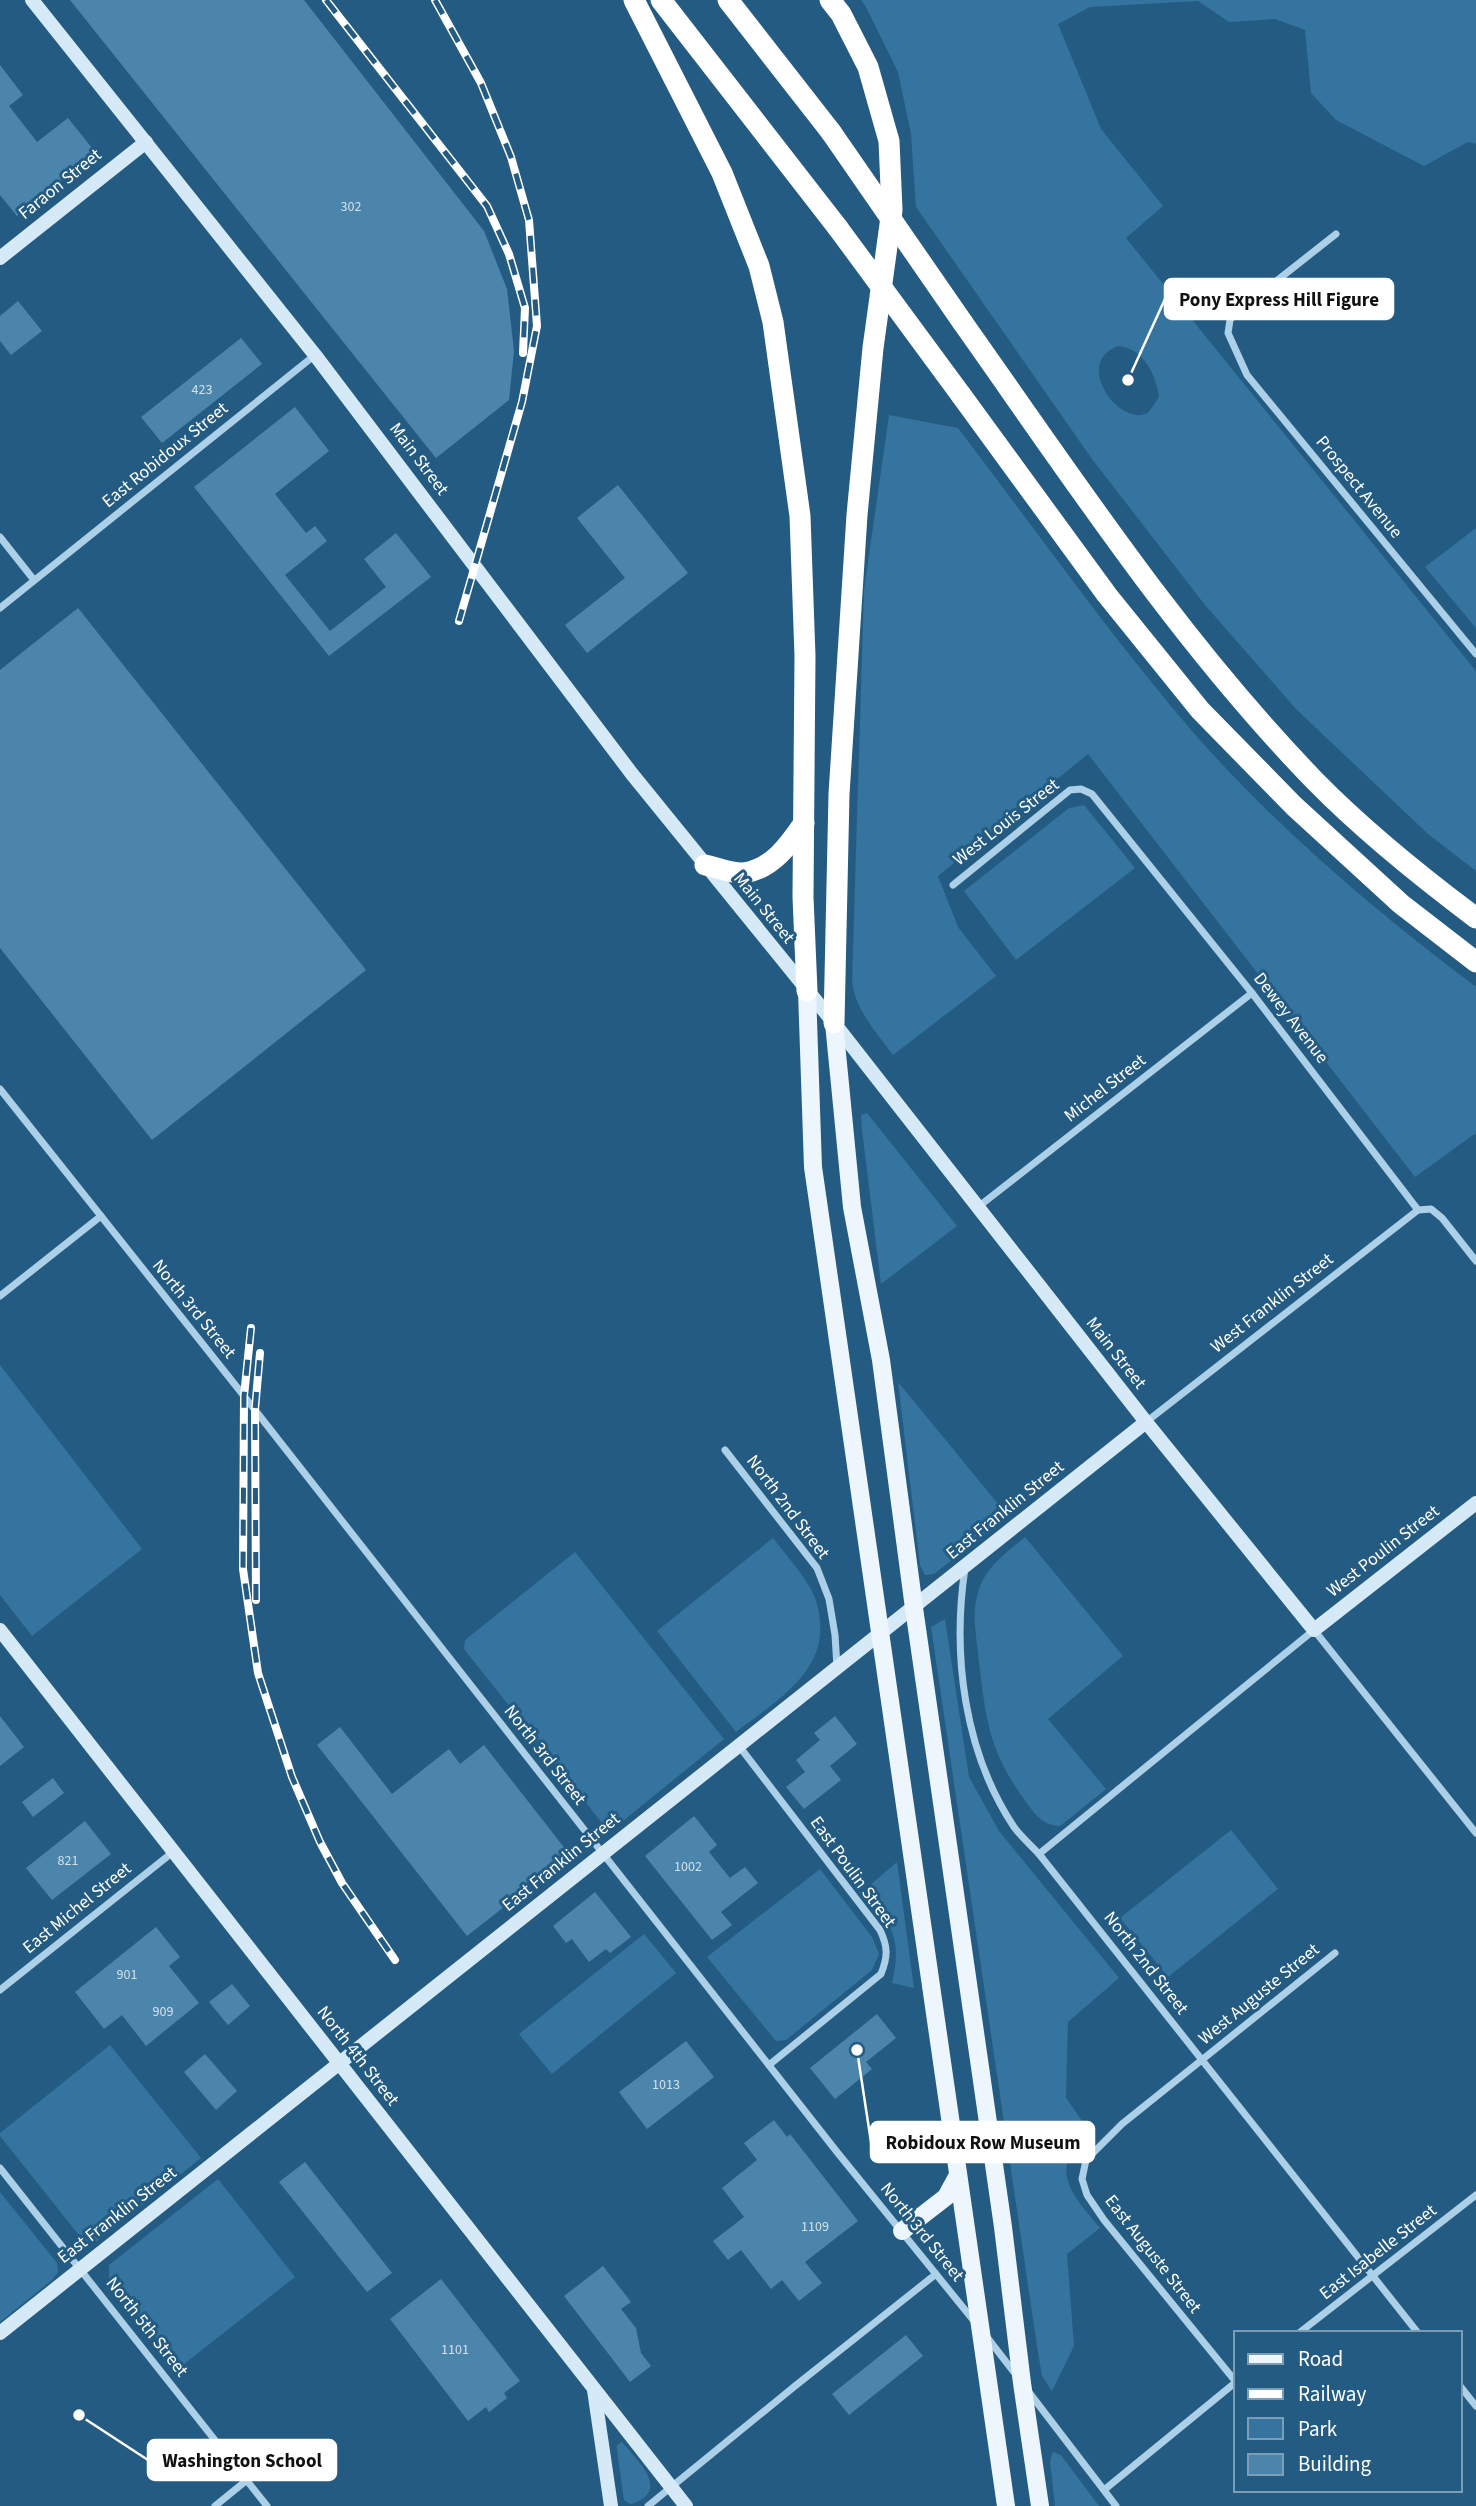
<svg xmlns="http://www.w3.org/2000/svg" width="1476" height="2506" font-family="'Source Sans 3',sans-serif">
  <rect width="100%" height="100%" fill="#245b82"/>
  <!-- green -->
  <g fill="#34749e" fill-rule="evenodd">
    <path d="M861,0H1476V144L1468,142L1424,166L1336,120L1311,93L1305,30L1275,19L1229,22L1198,1L1090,7L1058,24L1101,129L1163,206L1126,238L1476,671V871L1428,834L1297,710L1205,605L1092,459L916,207L911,134L898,72L866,7ZM1118,346C1143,348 1156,374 1159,397L1148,413C1144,414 1140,416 1137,415C1109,413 1078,360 1118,346Z"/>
    <path d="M889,415L958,428C1035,529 1109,634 1192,731C1276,827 1374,910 1476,987V1133L1415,1177L1088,754L938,876L958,927L996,976L893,1055C876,1032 856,1011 852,982L864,590Z"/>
    <polygon points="1476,528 1476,628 1425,567"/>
    <polygon points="1084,805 1135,868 1016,960 964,891 1069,808"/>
    <polygon points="867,1113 957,1226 881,1284 862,1130 861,1115"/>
    <polygon points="0,1365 142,1549 32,1636 0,1595"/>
    <polygon points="898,1382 1008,1516 934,1574 925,1575 920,1565"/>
    <path d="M1025,1537L1123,1656L1048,1719L1106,1789L1060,1826C1041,1825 1035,1814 1024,1799C989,1751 986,1719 979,1663C977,1639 971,1616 978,1593C985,1567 1005,1554 1025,1537Z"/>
    <path d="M773,1538C785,1554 799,1569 809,1586C816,1597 819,1609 820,1622C825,1674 772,1704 736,1732L657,1631Z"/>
    <polygon points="575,1552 724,1739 613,1829 606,1828 464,1649 465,1640"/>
    <path d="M945,1619L969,1777L999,1831L1119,1978L1068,2022L1066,2098L1092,2135C1086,2141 1077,2147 1072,2154C1053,2179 1086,2210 1100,2228L1067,2254L1074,2346L1052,2391L1042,2376L1038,2353L931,1627Z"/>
    <polygon points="1231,1830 1278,1889 1168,1977 1120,1918"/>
    <path d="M897,1862L914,1988L892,1983C903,1937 891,1925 863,1891Z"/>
    <polygon points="820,1869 872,1937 879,1954 872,1970 786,2040 776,2041 707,1957"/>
    <polygon points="644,1934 676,1973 552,2074 519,2034"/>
    <polygon points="110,2045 201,2158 96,2242 89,2243 82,2239 0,2136 0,2133"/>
    <polygon points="218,2179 295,2277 179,2368 109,2279 109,2265"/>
    <polygon points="0,2192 57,2263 58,2272 52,2280 0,2322"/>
    <path d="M622,2442C632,2455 663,2482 645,2497C639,2501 636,2503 630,2504L624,2500L617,2451V2445Z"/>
    <polygon points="1053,2452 1061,2455 1099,2506 1055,2506 1050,2461"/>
  </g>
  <!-- building -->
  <g fill="#4c85ab">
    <polygon points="70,0 304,0 484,231 507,289 514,351 509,400 436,458"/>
    <polygon points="0,65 23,95 9,106 37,142 68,118 96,153 17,216 0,195"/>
    <polygon points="18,301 42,331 11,355 0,341 0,316"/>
    <polygon points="241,338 262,364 162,443 141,417"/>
    <polygon points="295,407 329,451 275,494 306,533 315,526 327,541 285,575 330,631 386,587 364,559 396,533 431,577 329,656 194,487"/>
    <polygon points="618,485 688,573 587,653 565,625 625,578 577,518"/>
    <polygon points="78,608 366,970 152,1140 0,948 0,670"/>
    <polygon points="0,1716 24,1747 0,1766"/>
    <polygon points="835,1716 857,1744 830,1766 841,1780 804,1809 786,1787 805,1772 796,1760 820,1740 814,1733"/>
    <polygon points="340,1727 392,1794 449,1749 460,1764 484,1745 570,1855 467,1936 317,1745"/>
    <polygon points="53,1778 64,1793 33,1817 22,1802"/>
    <polygon points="694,1816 717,1845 709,1852 730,1878 745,1867 758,1883 721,1912 732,1925 712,1940 645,1856"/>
    <polygon points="85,1821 111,1854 52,1900 26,1868"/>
    <polygon points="595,1892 631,1937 610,1953 606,1949 589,1962 572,1939 566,1943 553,1926"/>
    <polygon points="156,1927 180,1957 169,1966 199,2003 146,2046 122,2015 104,2029 75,1992"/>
    <polygon points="232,1984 250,2006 228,2025 209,2002"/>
    <polygon points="877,2014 896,2038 866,2062 872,2069 835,2099 810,2068"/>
    <polygon points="686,2041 714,2077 647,2129 619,2092"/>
    <polygon points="205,2054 237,2091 216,2110 184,2072"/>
    <polygon points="774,2120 787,2137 790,2134 858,2221 805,2262 822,2283 799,2301 782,2280 771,2289 741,2250 728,2260 713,2241 744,2217 722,2188 757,2160 744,2143"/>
    <polygon points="305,2162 392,2273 367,2292 279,2182"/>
    <polygon points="603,2266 631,2302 621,2309 636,2328 641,2353 651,2366 630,2382 564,2296"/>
    <polygon points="441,2279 520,2381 504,2393 507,2398 489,2412 486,2407 468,2421 390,2319"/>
    <polygon points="906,2335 923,2356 849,2415 832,2394"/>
  </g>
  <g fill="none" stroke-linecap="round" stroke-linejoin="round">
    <!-- street -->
    <g stroke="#acd0e7" stroke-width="7">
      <polyline points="1336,234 1237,312 1230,320 1228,333 1247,375 1476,654"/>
      <polyline points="0,537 34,580"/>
      <polyline points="0,608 315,355"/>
      <polyline points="953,885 1070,790 1081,789 1092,794 1252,993 1418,1210 1431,1209 1442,1218 1476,1261"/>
      <polyline points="0,1089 244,1396 837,2152 974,2321"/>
      <polyline points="978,1207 1252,993"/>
      <polyline points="0,1296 101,1216"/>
      <polyline points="1146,1422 1418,1210"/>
      <polyline points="725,1450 817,1568 829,1599 835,1635 837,1667"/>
      <path d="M965,1568C952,1655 964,1752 1014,1827C1021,1837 1031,1845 1039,1854L1418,2333"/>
      <path d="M739,1746L880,1930C888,1947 888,1956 881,1974L769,2065"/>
      <polyline points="1039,1854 1314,1630 1476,1833"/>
      <polyline points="0,1990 173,1852"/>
      <polyline points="0,2168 267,2506"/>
      <polyline points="1299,2333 1476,2195"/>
      <polyline points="986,2336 1017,2376"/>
      <polyline points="1236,2382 1104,2220 1087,2195 1082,2179 1086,2160 1122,2124 1335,1953"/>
      <polyline points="1460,2386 1476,2406"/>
      <polyline points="1028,2391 1116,2506"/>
      <polyline points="1104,2490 1236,2382"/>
      <polyline points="215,2506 247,2480"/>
      <polyline points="648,2506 795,2386 936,2274"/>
    </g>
    <!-- secondary -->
    <g stroke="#d6e9f6" stroke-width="14">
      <polyline points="32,0 315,355 632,774 834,1023 1146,1422 1314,1630 1476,1503"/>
      <polyline points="0,258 146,142"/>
      <polyline points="0,1630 686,2506"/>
      <polyline points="0,2333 1146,1422"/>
      <polyline points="594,2390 611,2506"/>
    </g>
    <!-- primary -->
    <g stroke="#eef6fd" stroke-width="18">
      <polyline points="807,991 813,1167 1006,2506"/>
      <polyline points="834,1023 852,1207 881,1360 914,1608 1003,2227 1022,2383 1040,2506"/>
      <polyline points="902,2231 946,2197 958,2175"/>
    </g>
    <!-- highway -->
    <g stroke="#fff" stroke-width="21">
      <polyline points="634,0 722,173 759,266 773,322 800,516 805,656 803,897 807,991"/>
      <polyline points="661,0 838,228"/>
      <polyline points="728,0 831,132"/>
      <polyline points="830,0 841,14 868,67 889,141 892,210 873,348 857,515 839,794 834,1023"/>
      <path d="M963,323C1074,480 1180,642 1315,781C1364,831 1420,876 1476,918"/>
      <polyline points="961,395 1107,595 1200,710 1294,806 1401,904 1476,962"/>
      <path d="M705,865C716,867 732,874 744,873C772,869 789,845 804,823"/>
    </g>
    <defs>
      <g id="rail">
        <polyline points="326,0 487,206 509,254 525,308 523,353"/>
        <polyline points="435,0 481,83 511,157 529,220 537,326 522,402 459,621"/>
        <polyline points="251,1328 244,1396 243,1569 258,1673 292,1777 320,1842 342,1883 395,1960"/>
        <polyline points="256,1600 255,1410 260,1353"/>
      </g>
    </defs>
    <!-- rail casing -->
    <use href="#rail" stroke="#fff" stroke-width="8"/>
    <!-- rail -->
    <use href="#rail" stroke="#245b82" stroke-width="5" stroke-dasharray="16" stroke-linecap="butt"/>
    <!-- highway-bridge -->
    <g stroke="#fff" stroke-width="21">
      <polyline points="831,132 963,323"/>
      <polyline points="838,228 961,395"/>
    </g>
  </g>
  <g text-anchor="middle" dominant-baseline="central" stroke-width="6" stroke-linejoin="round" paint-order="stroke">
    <!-- number labels -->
    <g font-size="14" fill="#d2e0ea">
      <text x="351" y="207">302</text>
      <text x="202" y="390">423</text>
      <text x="68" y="1861">821</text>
      <text x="688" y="1867">1002</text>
      <text x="127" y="1975">901</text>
      <text x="163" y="2012">909</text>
      <text x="666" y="2085">1013</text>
      <text x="815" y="2227">1109</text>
      <text x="455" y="2350">1101</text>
    </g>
    <!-- street labels -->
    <g font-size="18" fill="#fff" stroke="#245b82">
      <text transform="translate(60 184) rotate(-39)">Faraon Street</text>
      <text transform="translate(165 455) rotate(-39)">East Robidoux Street</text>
      <text transform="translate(419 459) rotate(53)">Main Street</text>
      <text transform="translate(1359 487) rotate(51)">Prospect Avenue</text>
      <text transform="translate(1006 822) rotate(-38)">West Louis Street</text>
      <text transform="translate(764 908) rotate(51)">Main Street</text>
      <text transform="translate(1291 1018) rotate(52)">Dewey Avenue</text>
      <text transform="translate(1105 1088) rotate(-38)">Michel Street</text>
      <text transform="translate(1272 1303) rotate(-38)">West Franklin Street</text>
      <text transform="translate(194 1309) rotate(51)">North 3rd Street</text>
      <text transform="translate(1116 1353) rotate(52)">Main Street</text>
      <text transform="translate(788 1507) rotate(53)">North 2nd Street</text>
      <text transform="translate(1005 1510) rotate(-39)">East Franklin Street</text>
      <text transform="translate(1383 1551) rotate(-38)">West Poulin Street</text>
      <text transform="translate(545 1755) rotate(52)">North 3rd Street</text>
      <text transform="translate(561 1862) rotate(-39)">East Franklin Street</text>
      <text transform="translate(853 1872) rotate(54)">East Poulin Street</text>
      <text transform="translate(77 1908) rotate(-39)">East Michel Street</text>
      <text transform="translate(1146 1963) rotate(52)">North 2nd Street</text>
      <text transform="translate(1259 1994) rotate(-39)">West Auguste Street</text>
      <text transform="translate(358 2056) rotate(52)">North 4th Street</text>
      <text transform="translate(117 2215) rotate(-38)">East Franklin Street</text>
      <text transform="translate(922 2232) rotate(51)">North 3rd Street</text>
      <text transform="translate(1378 2252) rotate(-38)">East Isabelle Street</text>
      <text transform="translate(1153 2254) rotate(52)">East Auguste Street</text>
      <text transform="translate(147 2327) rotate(52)">North 5th Street</text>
    </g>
  </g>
  <!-- callouts -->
  <path fill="none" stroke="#fff" stroke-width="2.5" d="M1128 380L1165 299M857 2050L871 2142M79 2415L148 2460"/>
  <g fill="#fff" stroke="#245b82" stroke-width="2.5">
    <circle cx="1128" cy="380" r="7"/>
    <circle cx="857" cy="2050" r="7"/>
    <circle cx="79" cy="2415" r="7"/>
  </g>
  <g fill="#fff" stroke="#fff" stroke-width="2.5">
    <rect x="1165" y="279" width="228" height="40" rx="7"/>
    <rect x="871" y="2122" width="223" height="40" rx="7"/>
    <rect x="148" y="2440" width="188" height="40" rx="7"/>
  </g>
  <g font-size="19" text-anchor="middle" font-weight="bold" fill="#111">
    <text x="1279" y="306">Pony Express Hill Figure</text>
    <text x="983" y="2149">Robidoux Row Museum</text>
    <text x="242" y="2467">Washington School</text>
  </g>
  <!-- legend -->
  <rect x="1234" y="2331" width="228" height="161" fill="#245b82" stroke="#7c9db4" stroke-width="2"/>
  <rect x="1248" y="2354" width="35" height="10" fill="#eef6fd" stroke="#7c9db4" stroke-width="2"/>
  <text x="1298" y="2366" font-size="21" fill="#ffffff">Road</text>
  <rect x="1248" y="2389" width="35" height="10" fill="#ffffff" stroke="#7c9db4" stroke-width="2"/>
  <text x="1298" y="2401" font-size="21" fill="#ffffff">Railway</text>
  <rect x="1248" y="2418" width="35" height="21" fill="#34749e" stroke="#7c9db4" stroke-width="2"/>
  <text x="1298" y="2436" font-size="21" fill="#ffffff">Park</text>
  <rect x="1248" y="2454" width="35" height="21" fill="#4c85ab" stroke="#7c9db4" stroke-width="2"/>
  <text x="1298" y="2471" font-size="21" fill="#ffffff">Building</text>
</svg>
